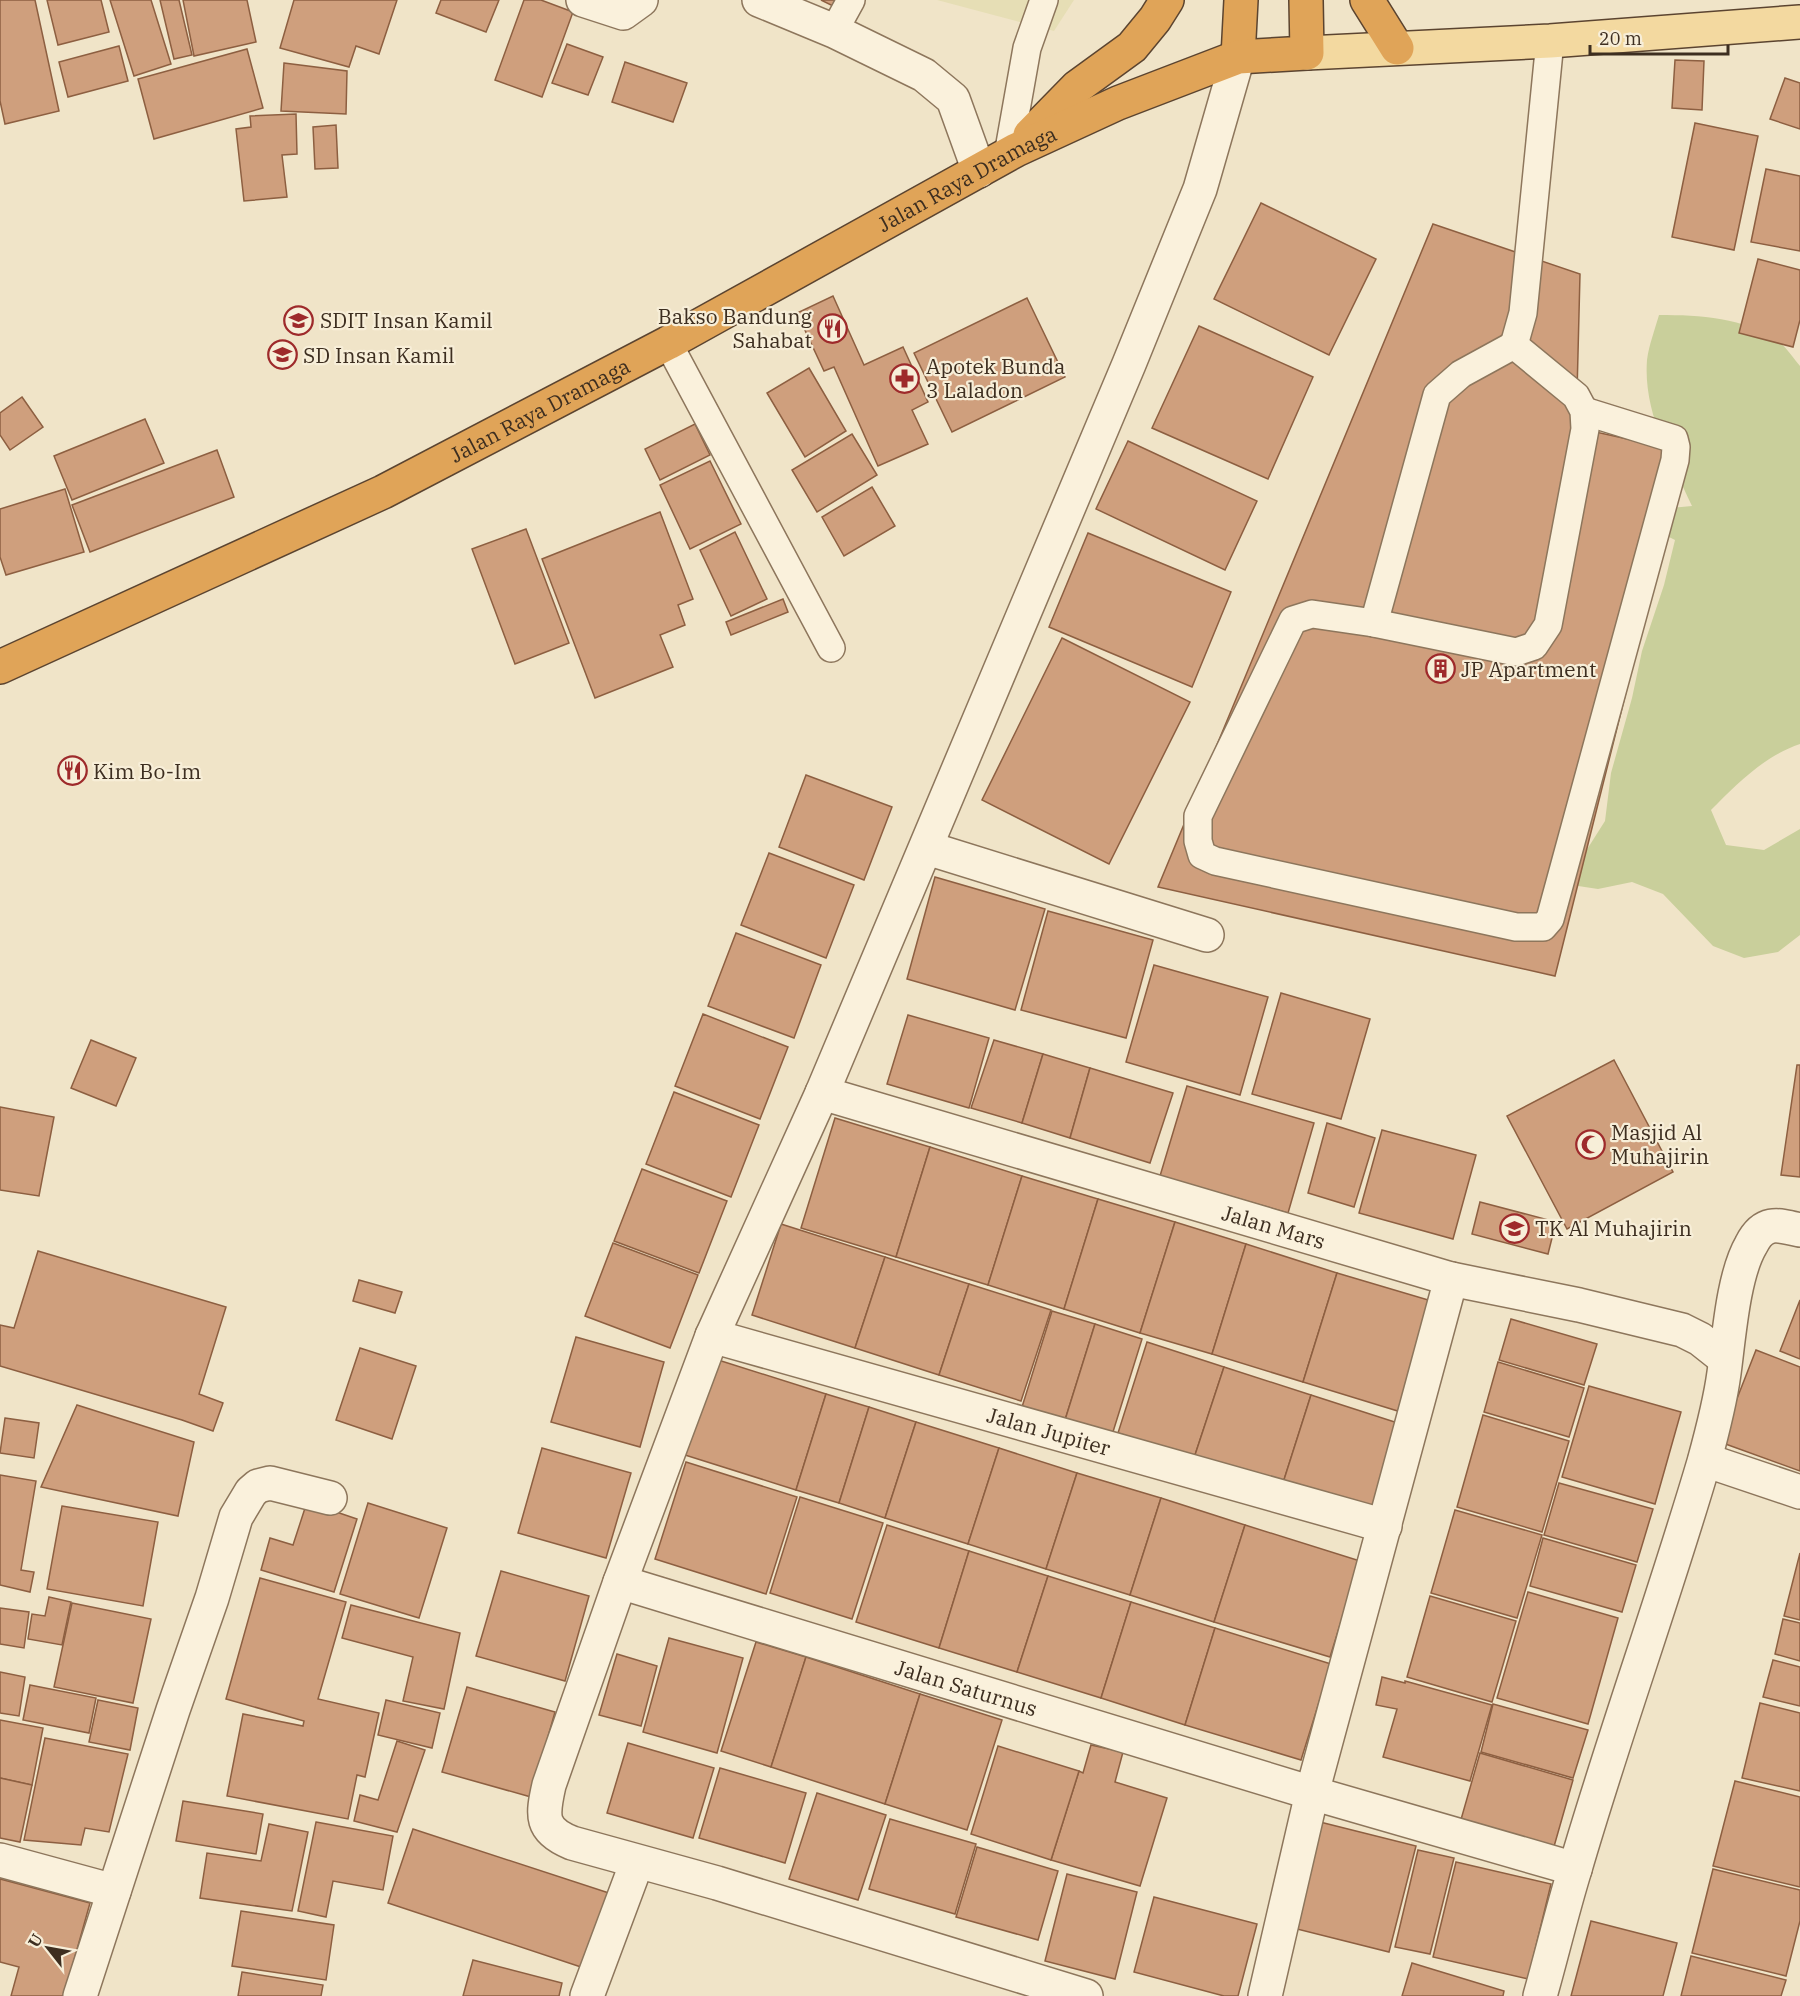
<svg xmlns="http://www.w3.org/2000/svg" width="1800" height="1996" font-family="'IBM Plex Serif',serif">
  <rect width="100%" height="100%" fill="#f0e4c8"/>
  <!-- farmland -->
  <polygon fill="#e6deb5" points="937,0 1074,0 1054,31"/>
  <!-- green -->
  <path fill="#c9cf9b" d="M1659,315C1700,315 1744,317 1779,342C1787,348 1794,359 1800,366V744C1764,756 1737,784 1711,810L1726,845L1764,850L1800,829V935L1778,952L1744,958L1713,946L1663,894L1632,882L1598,889L1565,884L1605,821L1611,773L1632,698L1642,651L1664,585L1675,540L1609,507L1649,510L1692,506C1671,460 1643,413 1647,360C1649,345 1655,329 1659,315Z"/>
  <!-- building -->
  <g fill="#cf9f7d" stroke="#8d5f41" stroke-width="1.5">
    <polygon points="0,0 35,0 59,111 5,124 0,101"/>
    <polygon points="47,0 101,0 109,32 58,45"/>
    <polygon points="110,0 151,0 171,64 134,76"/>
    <polygon points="160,0 179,0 192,55 174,59"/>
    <polygon points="183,0 247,0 256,42 194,56"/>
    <polygon points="294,0 397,0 379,54 356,46 349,67 280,48"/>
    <polygon points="441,0 499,0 486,32 436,13"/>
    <polygon points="524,0 541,0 573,12 542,97 495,80"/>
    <polygon points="821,0 835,0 833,6"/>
    <polygon points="567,44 603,57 588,95 552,83"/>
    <polygon points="119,46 128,81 68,97 59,62"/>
    <polygon points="247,49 263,108 154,139 138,79"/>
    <polygon points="1675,60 1704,61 1702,110 1672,108"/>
    <polygon points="625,62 687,83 673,122 612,102"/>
    <polygon points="284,63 347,71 346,114 281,111"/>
    <polygon points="1785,78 1800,83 1800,129 1770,119"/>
    <polygon points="296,114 297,154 282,155 287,197 244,201 236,129 251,127 250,116"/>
    <polygon points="1695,123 1758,136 1734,250 1672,237"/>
    <polygon points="336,125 338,168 315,169 313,127"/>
    <polygon points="1766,169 1800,176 1800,251 1751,242"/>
    <polygon points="1261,203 1376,259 1329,355 1214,299"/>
    <polygon points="1433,224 1580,274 1577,393 1573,427 1686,452 1555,976 1158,887"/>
    <polygon points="1758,259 1800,270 1800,320 1793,347 1739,333"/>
    <polygon points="833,296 864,365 903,347 928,402 912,410 928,444 878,466 834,367 824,371 797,313"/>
    <polygon points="1027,298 1065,377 952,432 914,353"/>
    <polygon points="1199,326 1313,377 1268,479 1152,428"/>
    <polygon points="809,368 846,431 805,457 767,393"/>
    <polygon points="22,397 43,427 10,450 0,435 0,413"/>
    <polygon points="145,419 164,463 72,500 54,456"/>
    <polygon points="695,424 710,455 660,480 645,449"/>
    <polygon points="852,434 877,475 817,512 792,470"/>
    <polygon points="1128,441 1257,501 1225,570 1096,509"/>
    <polygon points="217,450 234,497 90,552 72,505"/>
    <polygon points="710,461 741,524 690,549 660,485"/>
    <polygon points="872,487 895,526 844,556 822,517"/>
    <polygon points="65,489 84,552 6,575 0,557 0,509"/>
    <polygon points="660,512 693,599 678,605 685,625 660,635 673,667 595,698 542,559"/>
    <polygon points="526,529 569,643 515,664 472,549"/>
    <polygon points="735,532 767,599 731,616 700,550"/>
    <polygon points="1088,533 1231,592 1192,687 1049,627"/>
    <polygon points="783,599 788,612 731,635 726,622"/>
    <polygon points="1062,638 1190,702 1109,864 982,800"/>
    <polygon points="806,775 892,807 864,880 779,847"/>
    <polygon points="769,853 854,885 826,958 741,925"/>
    <polygon points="935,877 1045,909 1015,1010 907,979"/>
    <polygon points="1048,911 1153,940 1126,1038 1021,1010"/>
    <polygon points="736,933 821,965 794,1038 708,1006"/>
    <polygon points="1154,965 1268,997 1240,1095 1126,1062"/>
    <polygon points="1281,993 1370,1019 1341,1119 1252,1094"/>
    <polygon points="703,1014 788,1047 760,1119 675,1086"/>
    <polygon points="908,1015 989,1038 969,1108 887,1084"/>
    <polygon points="91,1040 136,1058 116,1106 71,1088"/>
    <polygon points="994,1040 1043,1054 1022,1123 971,1108"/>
    <polygon points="1043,1054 1090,1068 1070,1138 1022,1123"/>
    <polygon points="1614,1060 1673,1172 1567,1229 1507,1116"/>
    <polygon points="1797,1065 1800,1065 1800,1177 1781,1175"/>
    <polygon points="1090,1068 1173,1093 1150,1163 1070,1138"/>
    <polygon points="1187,1086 1314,1123 1288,1213 1160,1176"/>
    <polygon points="674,1092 759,1125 731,1197 646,1164"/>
    <polygon points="0,1107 54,1117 39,1196 0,1190"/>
    <polygon points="835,1118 930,1147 896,1257 801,1228"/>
    <polygon points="1327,1123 1375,1138 1354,1207 1308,1193"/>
    <polygon points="1382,1130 1476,1155 1453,1239 1359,1213"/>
    <polygon points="930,1147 1022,1176 988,1285 896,1257"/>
    <polygon points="642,1169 727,1201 699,1273 614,1241"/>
    <polygon points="1022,1176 1098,1199 1064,1309 988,1285"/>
    <polygon points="1098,1199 1175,1222 1140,1333 1064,1309"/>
    <polygon points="1480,1202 1556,1222 1548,1254 1472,1234"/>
    <polygon points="1175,1222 1246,1244 1212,1354 1140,1333"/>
    <polygon points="781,1224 885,1257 855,1348 752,1315"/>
    <polygon points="613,1243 698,1275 670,1348 585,1316"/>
    <polygon points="1246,1244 1337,1273 1303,1382 1212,1354"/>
    <polygon points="38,1251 226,1307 199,1394 223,1403 213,1431 182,1420 0,1366 0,1325 14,1328"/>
    <polygon points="885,1257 969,1284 939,1375 855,1348"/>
    <polygon points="1337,1273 1435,1302 1401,1412 1303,1382"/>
    <polygon points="359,1280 402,1292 395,1313 353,1301"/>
    <polygon points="969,1284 1051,1310 1021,1401 939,1375"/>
    <polygon points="1800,1300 1800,1359 1780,1351"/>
    <polygon points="1052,1311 1095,1324 1065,1420 1022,1407"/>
    <polygon points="1511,1319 1597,1344 1584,1385 1499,1360"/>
    <polygon points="1095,1324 1142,1339 1112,1435 1065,1420"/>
    <polygon points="576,1337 664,1362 640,1447 551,1422"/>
    <polygon points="1147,1342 1224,1367 1194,1458 1118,1433"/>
    <polygon points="360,1348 416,1366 392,1439 336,1420"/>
    <polygon points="1756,1350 1800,1367 1800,1471 1720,1442"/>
    <polygon points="715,1359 826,1394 796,1490 685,1455"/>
    <polygon points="1498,1362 1584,1388 1569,1437 1484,1412"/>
    <polygon points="1224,1367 1311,1395 1282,1486 1194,1458"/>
    <polygon points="1589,1386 1681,1412 1655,1504 1562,1477"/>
    <polygon points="826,1394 869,1407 839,1503 796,1490"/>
    <polygon points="1311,1395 1404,1425 1375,1515 1282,1486"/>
    <polygon points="77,1405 194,1442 178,1516 41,1487"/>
    <polygon points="869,1407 916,1422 885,1518 839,1503"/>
    <polygon points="1483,1415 1569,1441 1542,1532 1457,1507"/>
    <polygon points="5,1418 39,1423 34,1458 0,1453"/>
    <polygon points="916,1422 999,1448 968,1544 885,1518"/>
    <polygon points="542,1448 631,1473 606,1558 518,1533"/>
    <polygon points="999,1448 1077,1473 1046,1569 968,1544"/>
    <polygon points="686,1462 797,1497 766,1594 655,1559"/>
    <polygon points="1077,1473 1161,1498 1130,1595 1046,1569"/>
    <polygon points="0,1475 36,1481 21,1570 34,1572 30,1592 0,1585"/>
    <polygon points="1559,1483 1653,1509 1637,1562 1544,1535"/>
    <polygon points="800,1497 883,1523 852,1619 770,1593"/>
    <polygon points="1161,1498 1245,1525 1214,1622 1130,1595"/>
    <polygon points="307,1502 357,1519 334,1592 261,1570 270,1538 293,1545"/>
    <polygon points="368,1503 447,1528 419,1618 340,1594"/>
    <polygon points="62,1506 158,1522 143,1606 47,1589"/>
    <polygon points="1455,1510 1542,1535 1517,1618 1431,1593"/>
    <polygon points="887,1525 969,1551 939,1648 856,1622"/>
    <polygon points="1245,1525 1360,1561 1330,1657 1214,1622"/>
    <polygon points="1543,1538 1636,1565 1622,1612 1530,1586"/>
    <polygon points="969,1551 1048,1576 1017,1672 939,1648"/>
    <polygon points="1800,1553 1800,1620 1784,1616"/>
    <polygon points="501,1571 589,1596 565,1681 476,1656"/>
    <polygon points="1048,1576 1131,1602 1101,1698 1017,1672"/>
    <polygon points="260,1578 346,1602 318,1699 379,1713 365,1777 357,1775 348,1819 227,1796 243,1714 303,1726 304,1721 226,1699"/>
    <polygon points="1528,1592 1618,1618 1588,1724 1497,1698"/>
    <polygon points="1430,1596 1516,1621 1492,1702 1407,1677"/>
    <polygon points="49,1597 71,1602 62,1645 28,1639 32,1614 45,1616"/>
    <polygon points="1131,1602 1215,1628 1185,1725 1101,1698"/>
    <polygon points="72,1603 151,1619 133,1703 54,1687"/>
    <polygon points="351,1605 460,1633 444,1709 403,1701 413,1657 342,1638"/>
    <polygon points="0,1608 29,1612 24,1648 0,1644"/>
    <polygon points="1783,1619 1800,1623 1800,1661 1775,1654"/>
    <polygon points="1215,1628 1331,1664 1301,1760 1185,1725"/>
    <polygon points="669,1638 743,1658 717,1753 643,1732"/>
    <polygon points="756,1642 806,1657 771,1767 721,1751"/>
    <polygon points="617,1654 657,1666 641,1726 599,1715"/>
    <polygon points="806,1657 920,1694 885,1804 771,1767"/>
    <polygon points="1773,1660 1800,1667 1800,1706 1763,1697"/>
    <polygon points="0,1672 25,1677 19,1716 0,1713"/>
    <polygon points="1382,1677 1405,1683 1405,1681 1492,1705 1470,1781 1383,1757 1397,1709 1376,1705"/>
    <polygon points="30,1685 96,1698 89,1733 23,1720"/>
    <polygon points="467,1687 555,1712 531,1797 442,1772"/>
    <polygon points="920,1694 1002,1720 967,1830 885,1804"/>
    <polygon points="98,1700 138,1708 130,1750 89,1742"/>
    <polygon points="386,1700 440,1713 432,1748 378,1735"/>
    <polygon points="1760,1703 1800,1713 1800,1791 1742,1778"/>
    <polygon points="1493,1704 1588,1730 1573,1778 1481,1752"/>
    <polygon points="0,1720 43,1728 32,1785 0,1778"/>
    <polygon points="45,1738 128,1754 109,1832 85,1828 81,1845 24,1840"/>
    <polygon points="397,1741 425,1750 397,1832 354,1821 360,1795 378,1800"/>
    <polygon points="628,1743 714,1768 693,1838 607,1813"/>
    <polygon points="1091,1745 1123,1752 1115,1782 1167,1798 1140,1886 1051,1860 1079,1771 1083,1773"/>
    <polygon points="998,1746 1079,1771 1051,1860 971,1834"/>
    <polygon points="1480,1753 1573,1780 1553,1850 1460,1823"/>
    <polygon points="720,1768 806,1793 785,1863 699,1838"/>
    <polygon points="0,1778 32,1785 20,1842 0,1838"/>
    <polygon points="1735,1781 1800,1797 1800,1887 1713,1866"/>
    <polygon points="817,1793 886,1815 858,1900 789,1879"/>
    <polygon points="183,1801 263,1814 256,1854 176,1841"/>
    <polygon points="890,1819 976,1844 955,1914 869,1889"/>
    <polygon points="316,1822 393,1836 383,1890 333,1881 326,1917 298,1911"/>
    <polygon points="1320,1822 1416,1846 1389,1952 1293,1928"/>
    <polygon points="269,1824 308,1832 292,1911 200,1898 207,1853 261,1861"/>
    <polygon points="413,1829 615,1895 590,1970 388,1903"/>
    <polygon points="977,1847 1058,1871 1038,1940 956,1917"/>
    <polygon points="1418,1850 1454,1858 1430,1954 1395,1947"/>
    <polygon points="1456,1862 1551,1884 1528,1979 1433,1957"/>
    <polygon points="1713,1869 1800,1890 1800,1921 1786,1976 1692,1953"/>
    <polygon points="1067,1874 1137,1892 1115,1979 1045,1961"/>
    <polygon points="0,1879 90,1903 64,1996 11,1996 19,1967 0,1962"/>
    <polygon points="1154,1897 1257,1924 1238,1996 1224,1996 1134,1972"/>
    <polygon points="241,1911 334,1925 326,1980 232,1966"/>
    <polygon points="1591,1921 1677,1943 1663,1996 1571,1996"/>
    <polygon points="1691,1956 1786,1980 1781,1996 1681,1996"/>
    <polygon points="473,1960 562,1983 559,1996 463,1996"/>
    <polygon points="1412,1963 1504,1991 1503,1996 1402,1996"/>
    <polygon points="242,1972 323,1985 321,1996 238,1996"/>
  </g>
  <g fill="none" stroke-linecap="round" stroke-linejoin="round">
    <defs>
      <g id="lane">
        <polyline points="834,31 851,0"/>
        <polyline points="1008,155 1027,48 1044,0"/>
        <polyline points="668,343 831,648"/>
        <polygon points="1514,345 1576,396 1584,411 1585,429 1548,625 1534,646 1516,652 1374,623 1437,395 1461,374"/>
        <polyline points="1514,345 1523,313 1550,41"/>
        <polyline points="1374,623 1312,614 1293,620 1198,816 1198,841 1202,855 1215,861 1516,927 1543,927 1550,919 1675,460 1676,447 1674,439 1584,411"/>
      </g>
      <g id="street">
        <polyline points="583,0 623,13 641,0"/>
        <polyline points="759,0 834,31 924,75 953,99 979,171"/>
        <polyline points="927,848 1207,935"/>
        <path id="s1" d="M822,1093L1451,1279L1579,1305L1682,1330L1700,1339L1724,1358"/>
        <path id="s2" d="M712,1336L1385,1526"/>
        <polyline points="1705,1460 1800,1492"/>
        <path id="s3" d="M620,1582L1312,1793L1575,1869"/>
        <polyline points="0,1860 114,1891"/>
        <polyline points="80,1996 173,1710 212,1598 236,1517 251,1492 258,1486 270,1483 330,1498"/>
        <polyline points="587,1996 637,1862"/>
        <path d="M1086,1996L717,1883L572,1843C540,1830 542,1816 549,1785L620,1582L712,1336L822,1093L1129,364L1200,189L1238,57"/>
        <polyline points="1265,1996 1312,1793 1451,1279"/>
        <path d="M1540,1996C1552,1954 1562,1911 1575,1869C1615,1732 1664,1598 1704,1462C1712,1433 1720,1403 1724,1373C1729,1337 1733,1276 1751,1245C1763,1221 1776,1224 1800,1230"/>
      </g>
      <polyline id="primary" points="1307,53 1550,41 1800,22"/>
      <g id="highway">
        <polyline points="1367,0 1397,48"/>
        <polyline points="1238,57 1241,0"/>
        <polyline points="1030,135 1077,87 1132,47 1155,19 1167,0"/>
        <path id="s4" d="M0,667L383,492L668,343L1016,150L1118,103L1238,57L1307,53L1306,0"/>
      </g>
    </defs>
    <!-- lane casing -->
    <use href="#lane" stroke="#8d765c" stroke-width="30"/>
    <!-- street casing -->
    <use href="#street" stroke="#8d765c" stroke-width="36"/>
    <!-- primary casing -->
    <use href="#primary" stroke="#5b4430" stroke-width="36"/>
    <!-- highway casing -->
    <use href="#highway" stroke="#5b4430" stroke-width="36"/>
    <!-- lane -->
    <use href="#lane" stroke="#faf1dc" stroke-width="27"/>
    <!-- street -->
    <use href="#street" stroke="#faf1dc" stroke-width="33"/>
    <!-- primary -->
    <use href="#primary" stroke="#f3d9a0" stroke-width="33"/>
    <!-- highway -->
    <use href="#highway" stroke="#e0a458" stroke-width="33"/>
  </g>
  <!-- icons -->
  <defs>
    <symbol id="school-ring" viewBox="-11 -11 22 22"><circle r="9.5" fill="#f7eed8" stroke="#9e2a2b" stroke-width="1.5"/><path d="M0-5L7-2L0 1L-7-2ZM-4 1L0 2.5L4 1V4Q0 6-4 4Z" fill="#9e2a2b"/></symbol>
    <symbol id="restaurant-ring" viewBox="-11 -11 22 22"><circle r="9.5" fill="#f7eed8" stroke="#9e2a2b" stroke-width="1.5"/><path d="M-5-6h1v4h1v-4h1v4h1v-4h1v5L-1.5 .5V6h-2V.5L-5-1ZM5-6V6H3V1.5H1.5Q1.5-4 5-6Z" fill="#9e2a2b"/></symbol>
    <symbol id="pharmacy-ring" viewBox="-11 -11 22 22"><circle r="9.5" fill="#f7eed8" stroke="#9e2a2b" stroke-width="1.5"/><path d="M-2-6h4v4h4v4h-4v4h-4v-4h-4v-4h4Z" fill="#9e2a2b"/></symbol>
    <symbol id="building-ring" viewBox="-11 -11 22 22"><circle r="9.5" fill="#f7eed8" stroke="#9e2a2b" stroke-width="1.5"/><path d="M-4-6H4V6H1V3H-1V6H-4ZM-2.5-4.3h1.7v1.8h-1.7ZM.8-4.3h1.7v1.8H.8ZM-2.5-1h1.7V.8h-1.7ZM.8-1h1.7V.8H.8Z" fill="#9e2a2b"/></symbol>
    <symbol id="mosque-ring" viewBox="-11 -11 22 22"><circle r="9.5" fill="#f7eed8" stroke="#9e2a2b" stroke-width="1.5"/><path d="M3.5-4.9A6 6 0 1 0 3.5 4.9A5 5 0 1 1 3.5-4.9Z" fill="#9e2a2b"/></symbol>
  </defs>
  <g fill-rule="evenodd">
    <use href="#school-ring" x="282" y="304" width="33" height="33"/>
    <use href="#restaurant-ring" x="816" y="312" width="33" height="33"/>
    <use href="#school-ring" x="266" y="338" width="33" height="33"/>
    <use href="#pharmacy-ring" x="888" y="362" width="33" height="33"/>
    <use href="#building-ring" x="1424" y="652" width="33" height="33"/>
    <use href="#restaurant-ring" x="56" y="754" width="33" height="33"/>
    <use href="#mosque-ring" x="1574" y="1128" width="33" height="33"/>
    <use href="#school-ring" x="1498" y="1212" width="33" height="33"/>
  </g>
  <g text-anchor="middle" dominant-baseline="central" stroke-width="4.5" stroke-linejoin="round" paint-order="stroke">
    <!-- street labels -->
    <g font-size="21" fill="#3d2e20" stroke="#f7eed8">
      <text stroke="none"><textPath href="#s4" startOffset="1084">Jalan Raya Dramaga</textPath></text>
      <text stroke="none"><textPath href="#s4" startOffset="598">Jalan Raya Dramaga</textPath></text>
      <text stroke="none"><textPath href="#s1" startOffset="471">Jalan Mars</textPath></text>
      <text stroke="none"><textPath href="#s2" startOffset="350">Jalan Jupiter</textPath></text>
      <text stroke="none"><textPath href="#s3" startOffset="362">Jalan Saturnus</textPath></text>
    </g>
    <!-- poi labels -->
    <g font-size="21" fill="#3d2e20" stroke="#f7eed8" text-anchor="start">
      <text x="812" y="316" text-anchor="end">Bakso Bandung<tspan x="812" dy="24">Sahabat</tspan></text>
      <text x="320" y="320">SDIT Insan Kamil</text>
      <text x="303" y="355">SD Insan Kamil</text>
      <text x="926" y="366">Apotek Bunda<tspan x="926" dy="24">3 Laladon</tspan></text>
      <text x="1461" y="669">JP Apartment</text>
      <text x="93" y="771">Kim Bo-Im</text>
      <text x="1611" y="1132">Masjid Al<tspan x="1611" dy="24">Muhajirin</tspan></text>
      <text x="1535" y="1228">TK Al Muhajirin</text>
    </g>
  </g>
  <!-- north arrow -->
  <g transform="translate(48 1948) rotate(301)" stroke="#f7eed8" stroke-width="4.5" paint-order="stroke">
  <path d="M0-4.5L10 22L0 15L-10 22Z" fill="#3d2e20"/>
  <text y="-9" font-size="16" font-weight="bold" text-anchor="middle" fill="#3d2e20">U</text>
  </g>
  <!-- scale -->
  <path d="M1590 45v9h138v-9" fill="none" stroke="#3d2e20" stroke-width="3"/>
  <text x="1599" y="45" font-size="18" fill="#3d2e20" stroke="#f7eed8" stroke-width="4.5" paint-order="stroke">20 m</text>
</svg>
